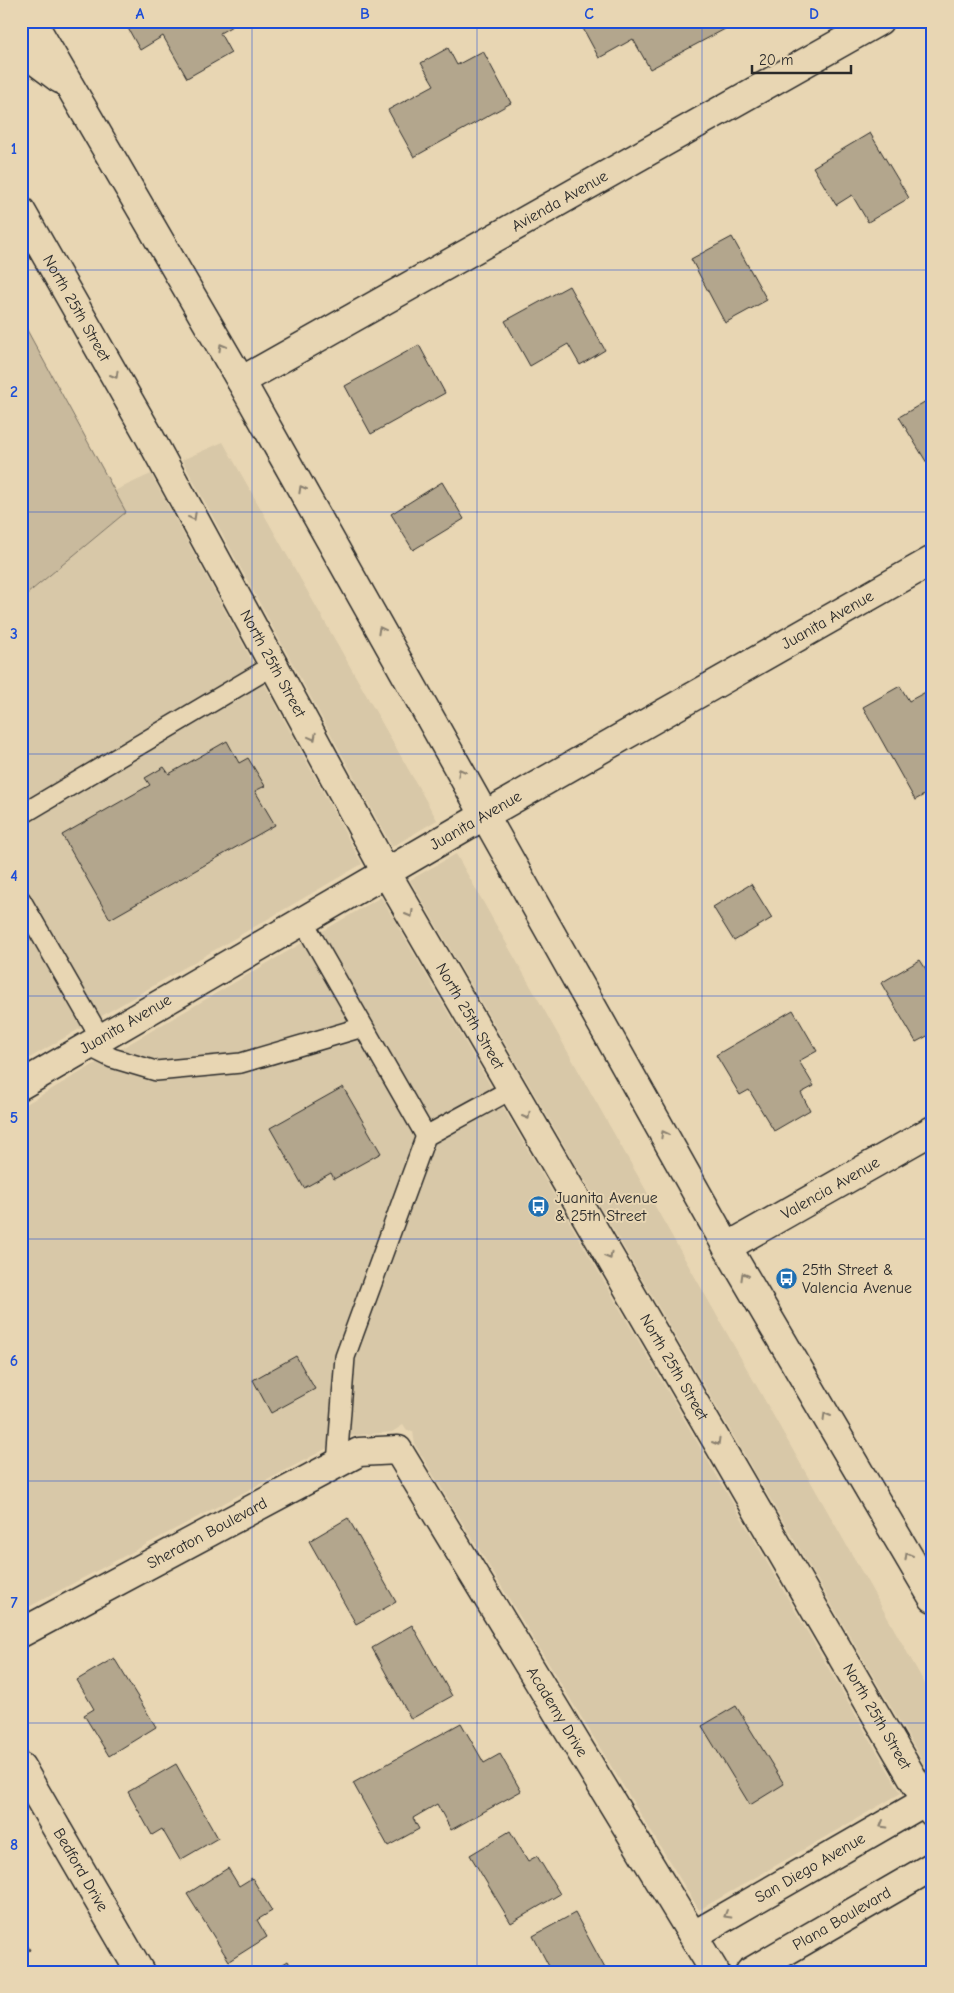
<svg xmlns="http://www.w3.org/2000/svg" width="954" height="1993" font-family="'Comic Neue',sans-serif">
  <rect width="100%" height="100%" fill="#e8d6b3"/>
  <filter id="ink" filterUnits="userSpaceOnUse"><feTurbulence type="fractalNoise" baseFrequency=".02" numOctaves="2"/><feDisplacementMap in="SourceGraphic" scale="10" xChannelSelector="R" yChannelSelector="G"/><feConvolveMatrix kernelMatrix="1 2 1 2 8 2 1 2 1" color-interpolation-filters="sRGB"/></filter>
  <g filter="url(#ink)">
    <!-- built -->
    <g fill="#d8c8a8">
      <polygon points="223,442 437,820 392,847 182,460"/>
      <polygon points="151,474 362,864 21,1063 21,599 126,512 114,491"/>
      <polygon points="456,854 933,1698 933,1779 410,880"/>
      <polygon points="381,897 901,1793 699,1910 415,1445 413,1431 407,1431 403,1425 392,1432 350,1436 21,1611 21,1107"/>
    </g>
    <!-- green -->
    <polygon fill="#c9ba9d" stroke="#7a7264" points="21,319 126,512 21,599"/>
    <!-- building -->
    <g fill="#b3a68d" stroke="#2b2b2b">
      <polygon points="124,21 241,21 220,33 231,53 187,78 163,36 140,50"/>
      <polygon points="579,21 720,21 725,29 650,69 633,39 599,58"/>
      <polygon points="448,48 457,65 483,51 511,103 414,157 388,110 434,85 421,63"/>
      <polygon points="870,133 909,198 868,222 852,195 836,205 813,167"/>
      <polygon points="732,237 767,300 725,323 691,259"/>
      <polygon points="569,286 605,350 580,365 568,344 530,366 505,321"/>
      <polygon points="419,345 445,393 371,434 345,386"/>
      <polygon points="933,397 933,460 927,463 899,417"/>
      <polygon points="442,482 464,519 413,550 391,514"/>
      <polygon points="900,686 909,701 933,688 933,790 915,800 863,707"/>
      <polygon points="227,741 239,763 248,758 265,786 255,791 275,825 110,919 62,835 150,785 145,778 164,767 169,774"/>
      <polygon points="751,884 772,918 734,941 713,907"/>
      <polygon points="920,960 933,980 933,1033 916,1042 881,983"/>
      <polygon points="793,1010 817,1051 799,1061 814,1086 801,1093 810,1110 774,1131 749,1090 740,1095 716,1055"/>
      <polygon points="343,1087 381,1153 334,1179 331,1173 304,1188 270,1128"/>
      <polygon points="296,1356 315,1389 271,1413 253,1380"/>
      <polygon points="348,1518 396,1602 356,1624 309,1541"/>
      <polygon points="412,1625 452,1696 411,1719 372,1648"/>
      <polygon points="114,1658 156,1727 109,1756 84,1715 94,1709 77,1680"/>
      <polygon points="736,1706 784,1784 750,1805 702,1726"/>
      <polygon points="461,1723 484,1763 500,1754 521,1791 451,1830 437,1804 413,1818 419,1829 388,1846 353,1783"/>
      <polygon points="176,1764 218,1838 180,1860 162,1829 152,1835 128,1792"/>
      <polygon points="510,1831 528,1861 537,1856 560,1894 511,1923 470,1855"/>
      <polygon points="228,1868 239,1886 252,1878 272,1911 257,1920 267,1937 229,1961 187,1894"/>
      <polygon points="575,1913 607,1972 552,1972 533,1936"/>
      <polygon points="21,1934 30,1950 21,1955"/>
      <polygon points="288,1961 294,1972 270,1972"/>
    </g>
    <g fill="none" stroke-linecap="round" stroke-linejoin="round">
      <defs>
        <g id="service">
          <polyline points="21,815 274,665"/>
          <polyline points="21,900 101,1039"/>
          <polyline points="303,921 426,1136"/>
          <polyline points="88,1046 112,1058 156,1071 241,1063 363,1027"/>
          <polyline points="337,1464 345,1357 426,1136 512,1089"/>
        </g>
        <g id="minor">
          <path id="s1" d="M241,381L879,21"/>
          <path id="s2" d="M727,1247L933,1130"/>
          <path id="s3" d="M21,1633L359,1452L398,1450L715,1972"/>
          <path id="s4" d="M21,1767L140,1972"/>
          <path id="s5" d="M694,1935L926,1801"/>
          <path id="s6" d="M750,1972L933,1866"/>
        </g>
        <g id="tertiary">
          <path id="s7" d="M21,1085L485,815L933,560"/>
        </g>
        <g id="primary">
          <polyline points="32,21 241,381 727,1247 933,1598"/>
          <polyline points="21,50 60,79"/>
          <path id="s8" d="M21,211L148,434L386,872L933,1813"/>
        </g>
      </defs>
      <!-- service casing -->
      <use href="#service" stroke="#2b2b2b" stroke-width="22"/>
      <!-- minor casing -->
      <use href="#minor" stroke="#2b2b2b" stroke-width="31"/>
      <!-- tertiary casing -->
      <use href="#tertiary" stroke="#2b2b2b" stroke-width="31"/>
      <!-- primary casing -->
      <use href="#primary" stroke="#2b2b2b" stroke-width="31"/>
      <!-- service -->
      <use href="#service" stroke="#e8d6b3" stroke-width="19"/>
      <!-- minor -->
      <use href="#minor" stroke="#e8d6b3" stroke-width="28"/>
      <!-- tertiary -->
      <use href="#tertiary" stroke="#e8d6b3" stroke-width="28"/>
      <!-- primary -->
      <use href="#primary" stroke="#e8d6b3" stroke-width="28"/>
    </g>
    <!-- one-way arrows -->
    <defs><path id="oneway-chevron" d="M-2-3.5L2.5 0L-2 3.5" fill="none" stroke-width="1.6" stroke-linecap="round" stroke-linejoin="round" transform="scale(1.25)"/></defs>
    <g stroke="#8a806f">
      <use href="#oneway-chevron" transform="translate(222 347) rotate(-120)"/>
      <use href="#oneway-chevron" transform="translate(115 375) rotate(60)"/>
      <use href="#oneway-chevron" transform="translate(302 489) rotate(-119)"/>
      <use href="#oneway-chevron" transform="translate(193 517) rotate(61)"/>
      <use href="#oneway-chevron" transform="translate(381 630) rotate(-119)"/>
      <use href="#oneway-chevron" transform="translate(313 737) rotate(62)"/>
      <use href="#oneway-chevron" transform="translate(461 772) rotate(-119)"/>
      <use href="#oneway-chevron" transform="translate(410 914) rotate(60)"/>
      <use href="#oneway-chevron" transform="translate(527 1116) rotate(60)"/>
      <use href="#oneway-chevron" transform="translate(664 1134) rotate(-119)"/>
      <use href="#oneway-chevron" transform="translate(609 1256) rotate(60)"/>
      <use href="#oneway-chevron" transform="translate(744 1276) rotate(-120)"/>
      <use href="#oneway-chevron" transform="translate(826 1416) rotate(-120)"/>
      <use href="#oneway-chevron" transform="translate(717 1442) rotate(60)"/>
      <use href="#oneway-chevron" transform="translate(908 1556) rotate(-120)"/>
      <use href="#oneway-chevron" transform="translate(883 1825) rotate(150)"/>
      <use href="#oneway-chevron" transform="translate(727 1915) rotate(150)"/>
    </g>
  </g>
  <!-- grid -->
  <path fill="none" stroke="#1d4ed8" stroke-width="1" stroke-opacity="0.55" d="M252,21V1972M477,21V1972M702,21V1972M21,270H933M21,512H933M21,754H933M21,996H933M21,1239H933M21,1481H933M21,1723H933"/>
  <!-- icons -->
  <defs>
    <symbol id="bus-disc" viewBox="-11 -11 22 22"><circle r="9.5" fill="#1f6fb2" stroke="#e8d6b3"/><path d="M-5-6H5V4H4V6H2V4H-2V6H-4V4H-5ZM-3.5-4V0h7V-4ZM-3.5 1.2v1.5H-2V1.2ZM2 1.2v1.5H3.5V1.2Z" fill="#fff"/></symbol>
  </defs>
  <g fill-rule="evenodd">
    <use href="#bus-disc" x="526" y="1194" width="25" height="25"/>
    <use href="#bus-disc" x="774" y="1266" width="25" height="25"/>
  </g>
  <g text-anchor="middle" dominant-baseline="central" stroke-width="4" stroke-linejoin="round" paint-order="stroke">
    <!-- street labels -->
    <g font-size="16" fill="#2b2b2b" stroke="#e8d6b3">
      <text stroke="none"><textPath href="#s1" startOffset="366">Avienda Avenue</textPath></text>
      <text stroke="none"><textPath href="#s8" startOffset="112">North 25th Street</textPath></text>
      <text stroke="none"><textPath href="#s7" startOffset="931">Juanita Avenue</textPath></text>
      <text stroke="none"><textPath href="#s8" startOffset="518">North 25th Street</textPath></text>
      <text stroke="none"><textPath href="#s7" startOffset="526">Juanita Avenue</textPath></text>
      <text stroke="none"><textPath href="#s8" startOffset="922">North 25th Street</textPath></text>
      <text stroke="none"><textPath href="#s7" startOffset="121">Juanita Avenue</textPath></text>
      <text stroke="none"><textPath href="#s2" startOffset="119">Valencia Avenue</textPath></text>
      <text stroke="none"><textPath href="#s8" startOffset="1328">North 25th Street</textPath></text>
      <text stroke="none"><textPath href="#s3" startOffset="211">Sheraton Boulevard</textPath></text>
      <text stroke="none"><textPath href="#s3" startOffset="729">Academy Drive</textPath></text>
      <text stroke="none"><textPath href="#s8" startOffset="1732">North 25th Street</textPath></text>
      <text stroke="none"><textPath href="#s5" startOffset="134">San Diego Avenue</textPath></text>
      <text stroke="none"><textPath href="#s4" startOffset="119">Bedford Drive</textPath></text>
      <text stroke="none"><textPath href="#s6" startOffset="106">Plana Boulevard</textPath></text>
    </g>
    <!-- poi labels -->
    <g font-size="16" fill="#2b2b2b" stroke="#e8d6b3" text-anchor="start">
      <text x="555" y="1198">Juanita Avenue<tspan x="555" dy="18">&amp; 25th Street</tspan></text>
      <text x="802" y="1270">25th Street &amp;<tspan x="802" dy="18">Valencia Avenue</tspan></text>
    </g>
  </g>
  <!-- margin -->
  <rect width="954" height="1993" fill="none" stroke="#e8d6b3" stroke-width="55"/>
  <!-- scale -->
  <path d="M752 65v8h99v-8" fill="none" stroke="#2b2b2b" stroke-width="2.5"/>
  <text x="759" y="65" font-size="15" fill="#2b2b2b" stroke="#e8d6b3" stroke-width="4" paint-order="stroke">20 m</text>
  <rect x="28" y="28" width="898" height="1938" fill="none" stroke="#1d4ed8" stroke-width="2"/>
  <g font-size="16" text-anchor="middle" font-weight="bold" fill="#1d4ed8">
    <text x="140" y="19">A</text>
    <text x="365" y="19">B</text>
    <text x="589" y="19">C</text>
    <text x="814" y="19">D</text>
    <text x="14" y="154">1</text>
    <text x="14" y="397">2</text>
    <text x="14" y="639">3</text>
    <text x="14" y="881">4</text>
    <text x="14" y="1123">5</text>
    <text x="14" y="1366">6</text>
    <text x="14" y="1608">7</text>
    <text x="14" y="1850">8</text>
  </g>
</svg>
